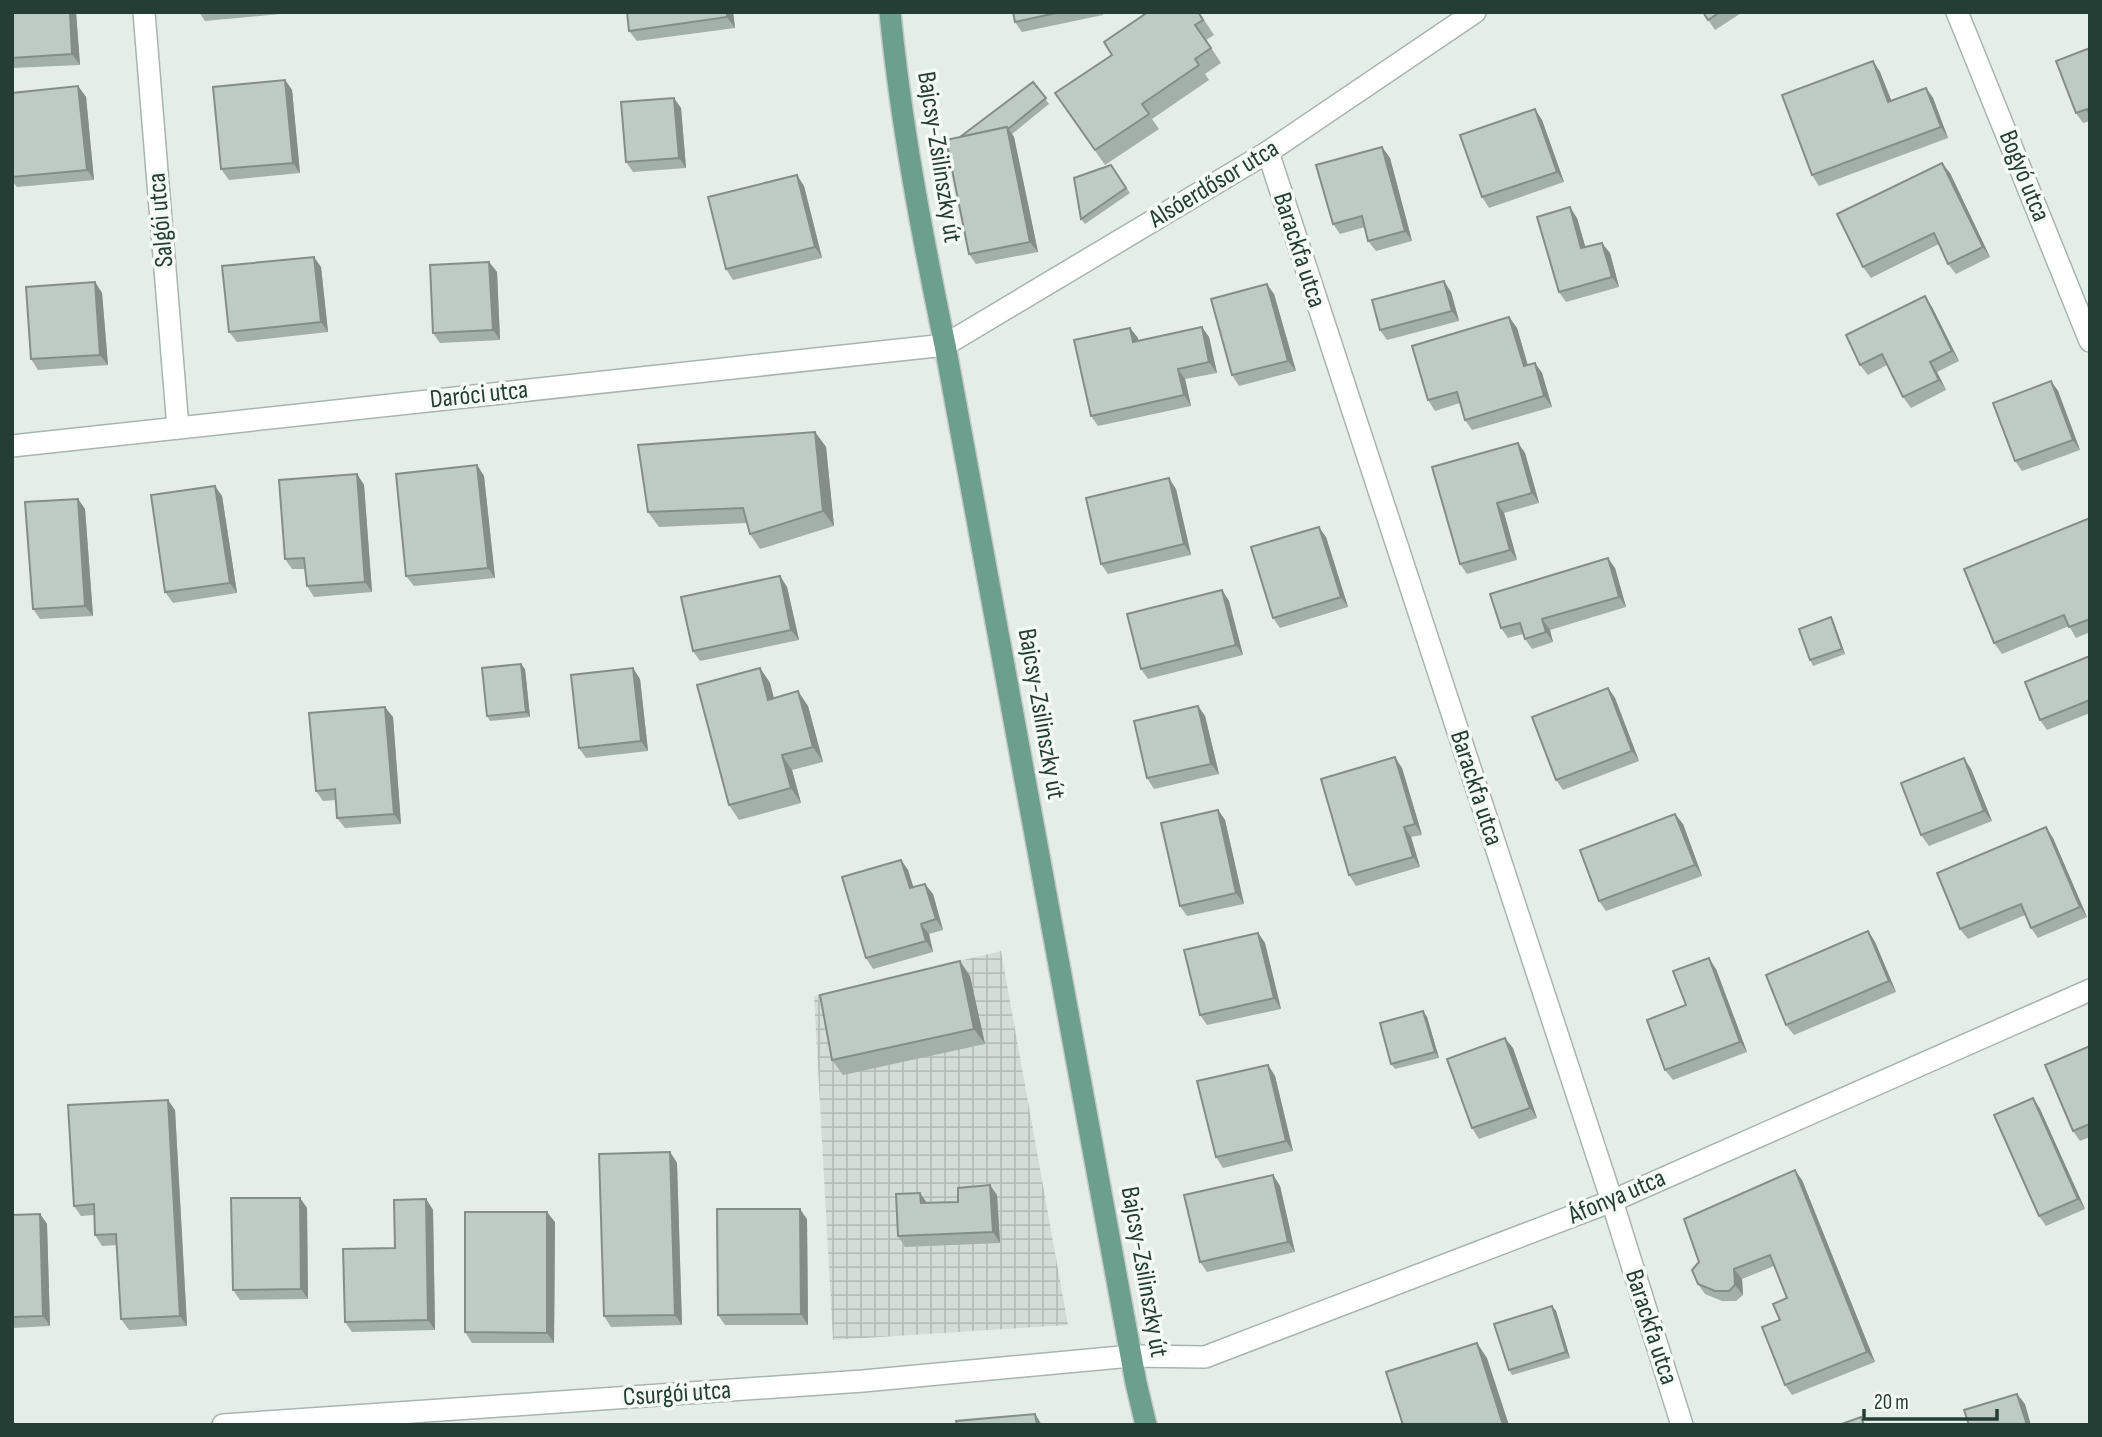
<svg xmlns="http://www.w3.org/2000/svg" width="2102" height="1437" font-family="'Sofia Sans Condensed',sans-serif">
  <defs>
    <pattern id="industrial-grid" width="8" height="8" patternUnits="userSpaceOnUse" patternTransform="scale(1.75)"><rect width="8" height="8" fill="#d3ddd8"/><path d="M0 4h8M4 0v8" fill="none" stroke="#b5bfba"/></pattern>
  </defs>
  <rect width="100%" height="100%" fill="#e5ede9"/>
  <!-- industrial -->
  <polygon fill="url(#industrial-grid)" points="1001,951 1068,1325 833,1340 814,996"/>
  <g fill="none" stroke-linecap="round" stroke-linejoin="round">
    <defs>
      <g id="minor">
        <polyline points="144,12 178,428"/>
        <polyline points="1957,12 2090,341"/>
        <polyline points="1268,152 1612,1201 1682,1425"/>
        <polyline points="12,446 945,345 1268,152 1475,12"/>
        <polyline points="223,1425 863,1381 1131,1356 1205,1357 1612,1201 2090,990"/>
      </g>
      <path id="major" d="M890,12C901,124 922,235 945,345L1136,1383L1146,1425"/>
    </defs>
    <!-- minor casing -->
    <use href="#minor" stroke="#a8b5af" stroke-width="24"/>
    <!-- major casing -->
    <use href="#major" stroke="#c2c9c6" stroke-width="24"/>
    <!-- minor -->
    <use href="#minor" stroke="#fff" stroke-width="21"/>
    <!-- major -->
    <use href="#major" stroke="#6d9f8e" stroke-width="21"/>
  </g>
  <!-- wall -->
  <g fill="#a3afa9">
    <polygon points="12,12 76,12 80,65 12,68"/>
    <polygon points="199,12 290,12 290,13 205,21"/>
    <polygon points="733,12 735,28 637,41 629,31"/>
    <polygon points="1013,12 1104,12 1103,15 1022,32 1015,22"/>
    <polygon points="1199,12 1214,35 1206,40 1221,63 1205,74 1209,80 1152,119 1159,129 1105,165 1055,93 1112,55"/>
    <polygon points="1703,12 1743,12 1715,30"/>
    <polygon points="2090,48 2090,121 2083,123 2076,113"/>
    <polygon points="1873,61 1880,72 1891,101 1926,88 1933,98 1948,138 1819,186 1812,175"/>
    <polygon points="285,80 292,90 300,173 229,180 221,169"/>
    <polygon points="1033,82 1049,104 1012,134 1014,137 1038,252 976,264 969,254 960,137"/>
    <polygon points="78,86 86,97 94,180 17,187 12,181 12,93"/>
    <polygon points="681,108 686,168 633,172 626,162"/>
    <polygon points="1542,120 1564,182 1489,208 1482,197"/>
    <polygon points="1382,147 1390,158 1412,241 1376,251 1368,241 1365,227 1340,234 1333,224"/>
    <polygon points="1111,165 1130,193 1085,224 1081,219"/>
    <polygon points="1950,173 1990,257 1956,274 1948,264 1939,244 1871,278 1863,267"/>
    <polygon points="804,186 822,258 733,280 726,269"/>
    <polygon points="1577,218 1585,247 1610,253 1619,287 1566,302 1559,292"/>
    <polygon points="489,262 497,272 500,340 440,343 433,333"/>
    <polygon points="321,267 328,332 237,342 229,332"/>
    <polygon points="95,282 102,293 108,365 38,370 31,359"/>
    <polygon points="1451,292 1459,321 1387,340 1380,330"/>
    <polygon points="1274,294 1296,371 1239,386 1232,375"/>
    <polygon points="1932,307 1959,361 1937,372 1946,390 1911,408 1903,397 1887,365 1868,375 1860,365"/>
    <polygon points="1509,317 1517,328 1528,365 1535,363 1542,373 1552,407 1472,430 1465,420 1460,403 1435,411 1428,400"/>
    <polygon points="1130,328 1138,338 1138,341 1209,337 1217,373 1185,379 1191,406 1098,426 1091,416"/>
    <polygon points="2051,381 2058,391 2080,450 2022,471 2015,461"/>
    <polygon points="815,432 826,447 834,526 760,549 750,534 747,523 659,527 648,512"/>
    <polygon points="1518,443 1525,453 1539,503 1504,513 1517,560 1467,574 1460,564"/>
    <polygon points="477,465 484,476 495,578 414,586 406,576"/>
    <polygon points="357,474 364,485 372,592 314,597 307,586 305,569 292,569 285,559"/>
    <polygon points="1176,489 1191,555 1108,574 1101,564"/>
    <polygon points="222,496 237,593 173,603 165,592"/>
    <polygon points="78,499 85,509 93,616 40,619 33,609"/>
    <polygon points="2090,518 2090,632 2076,638 2069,626 2002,654 1994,643"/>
    <polygon points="1326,537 1348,607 1280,628 1273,618"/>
    <polygon points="1615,568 1626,607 1550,630 1553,642 1532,649 1525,639 1523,634 1508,638 1501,628"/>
    <polygon points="780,576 787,587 799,640 700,661 693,651"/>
    <polygon points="1222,590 1229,601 1243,655 1148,679 1141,669"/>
    <polygon points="1834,623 1845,654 1813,666 1810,660"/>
    <polygon points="2090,656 2090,713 2047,730 2040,720"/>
    <polygon points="760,668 770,683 774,698 808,706 823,762 792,770 801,803 739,820 729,805"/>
    <polygon points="525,669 530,717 490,721 487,716"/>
    <polygon points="640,679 648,751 586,758 579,748"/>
    <polygon points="1608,688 1615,698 1639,761 1563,790 1556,780"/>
    <polygon points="1198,706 1205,716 1219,774 1154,789 1147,778"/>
    <polygon points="393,717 401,824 345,828 337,818 336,800 323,801 316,791"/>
    <polygon points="1402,768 1422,835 1411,837 1420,867 1356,886 1349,875"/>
    <polygon points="1971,769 1992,821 1929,846 1921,835"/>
    <polygon points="1218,810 1225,820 1244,904 1187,916 1180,906"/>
    <polygon points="1683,824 1702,876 1606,911 1599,901"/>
    <polygon points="2053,838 2087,917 2038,938 2031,928 2025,915 1968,939 1960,929"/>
    <polygon points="901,860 908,870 913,887 933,894 943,930 929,934 933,952 873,969 866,958"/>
    <polygon points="1868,931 1875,942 1896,992 1794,1035 1786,1025"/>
    <polygon points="1258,933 1265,943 1281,1009 1207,1025 1200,1015"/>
    <polygon points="1716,969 1747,1052 1673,1080 1665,1070 1686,1005"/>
    <polygon points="970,976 985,1044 843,1075 832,1060"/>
    <polygon points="1423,1011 1427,1017 1439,1058 1395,1069 1391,1064"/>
    <polygon points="2090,1046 2090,1137 2080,1141 2073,1131"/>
    <polygon points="1513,1048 1537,1118 1479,1139 1472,1128"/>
    <polygon points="1268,1065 1275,1076 1293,1151 1223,1168 1216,1157"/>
    <polygon points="2033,1098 2040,1109 2085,1209 2046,1226 2039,1216"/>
    <polygon points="175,1110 187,1326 129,1330 121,1319 117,1245 102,1246 95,1235 94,1215 81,1216 74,1206"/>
    <polygon points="670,1152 677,1163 682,1325 611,1327 604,1316"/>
    <polygon points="1273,1175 1280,1186 1295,1252 1207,1272 1200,1262"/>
    <polygon points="1802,1180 1875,1362 1792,1395 1785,1385 1780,1320 1787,1298 1774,1266 1742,1279 1743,1295 1736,1301 1722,1301 1705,1294 1698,1284"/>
    <polygon points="997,1195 1000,1243 905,1247 898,1236 927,1203 958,1202"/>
    <polygon points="300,1198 307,1208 308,1299 240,1300 233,1290"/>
    <polygon points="426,1199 433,1210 435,1330 352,1332 345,1322 395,1248"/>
    <polygon points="40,1214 47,1224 50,1326 12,1328 12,1215"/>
    <polygon points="807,1219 808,1325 725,1325 718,1315"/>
    <polygon points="555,1222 554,1343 472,1343 465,1332"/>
    <polygon points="1552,1306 1556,1311 1570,1358 1512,1375 1509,1370"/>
  </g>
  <!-- shaded-wall -->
  <g fill="#848e89">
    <polygon points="70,12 76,12 80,65 72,54"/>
    <polygon points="727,12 733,12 735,28 727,17"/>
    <polygon points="1873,61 1880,72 1896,112 1888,102"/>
    <polygon points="285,80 292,90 300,173 293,163"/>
    <polygon points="78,86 86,97 94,180 87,170"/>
    <polygon points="1926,88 1933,98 1948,138 1941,127"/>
    <polygon points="674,98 681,108 686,168 679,158"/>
    <polygon points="1535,109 1542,120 1564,182 1557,172"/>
    <polygon points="1007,127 1014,137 1038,252 1030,242"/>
    <polygon points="1382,147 1390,158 1412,241 1405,231"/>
    <polygon points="1942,163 1950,173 1990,257 1983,247"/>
    <polygon points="797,175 804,186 822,258 815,247"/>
    <polygon points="1570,207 1577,218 1589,259 1581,248"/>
    <polygon points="1602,243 1610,253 1619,287 1612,277"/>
    <polygon points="314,257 321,267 328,332 321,322"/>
    <polygon points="489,262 497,272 500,340 493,330"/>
    <polygon points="1444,281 1451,292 1459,321 1452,311"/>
    <polygon points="95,282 102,293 108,365 100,355"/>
    <polygon points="1267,284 1274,294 1296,371 1288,361"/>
    <polygon points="1925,296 1932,307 1959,361 1952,351"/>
    <polygon points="1509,317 1517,328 1531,377 1524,366"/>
    <polygon points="1202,327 1209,337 1217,373 1209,362"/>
    <polygon points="1130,328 1138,338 1140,352 1133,342"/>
    <polygon points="1930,362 1937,372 1946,390 1939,380"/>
    <polygon points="1535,363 1542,373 1552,407 1544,396"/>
    <polygon points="1178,369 1185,379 1191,406 1184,395"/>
    <polygon points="2051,381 2058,391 2080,450 2073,440"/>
    <polygon points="815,432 826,447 834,526 823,511"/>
    <polygon points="1518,443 1525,453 1539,503 1532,493"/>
    <polygon points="477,465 484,476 495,578 488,568"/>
    <polygon points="357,474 364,485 372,592 365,582"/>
    <polygon points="1169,478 1176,489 1191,555 1184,544"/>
    <polygon points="215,486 222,496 237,593 230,583"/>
    <polygon points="78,499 85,509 93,616 85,606"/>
    <polygon points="1497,503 1504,513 1517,560 1510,550"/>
    <polygon points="1319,527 1326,537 1348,607 1341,597"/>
    <polygon points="1608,558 1615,568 1626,607 1619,597"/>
    <polygon points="780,576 787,587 799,640 791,630"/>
    <polygon points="1222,590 1229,601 1243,655 1236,645"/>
    <polygon points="1831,617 1834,623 1845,654 1842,649"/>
    <polygon points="1542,619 1550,630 1553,642 1546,632"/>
    <polygon points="521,664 525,669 530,717 526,712"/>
    <polygon points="633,668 640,679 648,751 641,741"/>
    <polygon points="760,668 770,683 778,715 768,700"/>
    <polygon points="1608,688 1615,698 1639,761 1632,751"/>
    <polygon points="798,691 808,706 823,762 813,747"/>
    <polygon points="1198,706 1205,716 1219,774 1211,764"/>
    <polygon points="385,707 393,717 401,824 394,814"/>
    <polygon points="782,755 792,770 801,803 791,788"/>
    <polygon points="1395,757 1402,768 1422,835 1415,824"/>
    <polygon points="1964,758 1971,769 1992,821 1984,811"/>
    <polygon points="1218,810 1225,820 1244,904 1236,893"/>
    <polygon points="1675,814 1683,824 1702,876 1695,865"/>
    <polygon points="1404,827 1411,837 1420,867 1413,857"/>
    <polygon points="2046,827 2053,838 2087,917 2080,907"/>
    <polygon points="901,860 908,870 917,898 910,888"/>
    <polygon points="925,884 933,894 943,930 936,919"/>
    <polygon points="921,924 929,934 933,952 926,941"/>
    <polygon points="1868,931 1875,942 1896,992 1889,981"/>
    <polygon points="1258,933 1265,943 1281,1009 1274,998"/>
    <polygon points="1709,958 1716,969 1747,1052 1740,1042"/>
    <polygon points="960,961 970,976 985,1044 974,1029"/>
    <polygon points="1423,1011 1427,1017 1439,1058 1435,1052"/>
    <polygon points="1505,1038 1513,1048 1537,1118 1530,1108"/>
    <polygon points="1268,1065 1275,1076 1293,1151 1286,1141"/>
    <polygon points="2033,1098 2040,1109 2085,1209 2078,1199"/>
    <polygon points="168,1100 175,1110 187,1326 180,1316"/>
    <polygon points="670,1152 677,1163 682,1325 675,1315"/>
    <polygon points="1795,1170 1802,1180 1875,1362 1867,1352"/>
    <polygon points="1273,1175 1280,1186 1295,1252 1288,1242"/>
    <polygon points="990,1185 997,1195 1000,1243 993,1232"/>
    <polygon points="920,1193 927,1203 921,1203"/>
    <polygon points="300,1198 307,1208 308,1299 301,1289"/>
    <polygon points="426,1199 433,1210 435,1330 428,1320"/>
    <polygon points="800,1209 807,1219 808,1325 801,1314"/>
    <polygon points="547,1212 555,1222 554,1343 547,1333"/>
    <polygon points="40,1214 47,1224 50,1326 43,1316"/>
    <polygon points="1734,1269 1742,1279 1743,1295 1735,1285"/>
    <polygon points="1552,1306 1556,1311 1570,1358 1566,1352"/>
    <polygon points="1477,1343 1487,1358 1509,1425 1503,1425"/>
    <polygon points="2017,1394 2025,1404 2031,1425 2027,1425"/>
    <polygon points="1035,1414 1042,1425 1037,1425"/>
  </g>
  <!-- building -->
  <g fill="#bdcbc4" stroke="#848e89" stroke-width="2">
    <polygon points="12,12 70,12 72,54 12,58"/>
    <polygon points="627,12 727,12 727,17 629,31"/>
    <polygon points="1013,12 1061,12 1015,22"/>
    <polygon points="1148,12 1198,12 1203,20 1195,25 1211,48 1195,59 1199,65 1142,104 1149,114 1095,150 1055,93 1112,55 1104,42"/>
    <polygon points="1703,12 1720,12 1708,20"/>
    <polygon points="2090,48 2090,115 2087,109 2076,113 2056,61"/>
    <polygon points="1873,61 1888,102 1926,88 1941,127 1812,175 1782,95"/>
    <polygon points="285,80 293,163 221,169 213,87"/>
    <polygon points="1033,82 1046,98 1008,129 1007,127 960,137"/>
    <polygon points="78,86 87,170 12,177 12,93"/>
    <polygon points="674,98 679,158 626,162 621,102"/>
    <polygon points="1535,109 1557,172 1482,197 1460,135"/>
    <polygon points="1007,127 1030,242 969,254 946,140"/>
    <polygon points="1382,147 1405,231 1368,241 1362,216 1333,224 1316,165"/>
    <polygon points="1942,163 1983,247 1948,264 1934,233 1863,267 1837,214"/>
    <polygon points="1111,165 1126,188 1081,219 1074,178"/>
    <polygon points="797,175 815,247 726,269 708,197"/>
    <polygon points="1570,207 1581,248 1602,243 1612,277 1559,292 1537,217"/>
    <polygon points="314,257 321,322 229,332 222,266"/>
    <polygon points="489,262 493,330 433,333 430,265"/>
    <polygon points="1444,281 1452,311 1380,330 1372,300"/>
    <polygon points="95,282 100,355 31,359 26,287"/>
    <polygon points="1267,284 1288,361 1232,375 1211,299"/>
    <polygon points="1925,296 1952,351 1930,362 1939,380 1903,397 1882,354 1860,365 1846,335"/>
    <polygon points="1509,317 1524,366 1535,363 1544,396 1465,420 1457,392 1428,400 1412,346"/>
    <polygon points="1202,327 1209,362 1178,369 1184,395 1091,416 1074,340 1130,328 1133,342"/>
    <polygon points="2051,381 2073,440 2015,461 1993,403"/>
    <polygon points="815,432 823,511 750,534 743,508 648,512 638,445"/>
    <polygon points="1518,443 1532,493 1497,503 1510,550 1460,564 1432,467"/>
    <polygon points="477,465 488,568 406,576 396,474"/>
    <polygon points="357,474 365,582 307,586 304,558 285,559 279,480"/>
    <polygon points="1169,478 1184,544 1101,564 1086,498"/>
    <polygon points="215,486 230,583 165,592 151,495"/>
    <polygon points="78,499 85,606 33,609 25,502"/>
    <polygon points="2090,518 2090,619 2069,627 2064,615 1994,643 1964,569"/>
    <polygon points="1319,527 1341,597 1273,618 1251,547"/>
    <polygon points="1608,558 1619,597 1542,619 1546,632 1525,639 1520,623 1501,628 1490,594"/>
    <polygon points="780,576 791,630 693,651 681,597"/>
    <polygon points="1222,590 1236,645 1141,669 1127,614"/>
    <polygon points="1831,617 1842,649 1810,660 1799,629"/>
    <polygon points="2090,656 2090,700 2040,720 2025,682"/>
    <polygon points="521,664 526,712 487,716 482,668"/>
    <polygon points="633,668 641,741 579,748 571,675"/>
    <polygon points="760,668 768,700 798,691 813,747 782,755 791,788 729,805 697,685"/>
    <polygon points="1608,688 1632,751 1556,780 1532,717"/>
    <polygon points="1198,706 1211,764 1147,778 1134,721"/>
    <polygon points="385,707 394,814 337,818 335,789 316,791 309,713"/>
    <polygon points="1395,757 1415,824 1404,827 1413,857 1349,875 1321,779"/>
    <polygon points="1964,758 1984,811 1921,835 1901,783"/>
    <polygon points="1218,810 1236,893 1180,906 1161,823"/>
    <polygon points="1675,814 1695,865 1599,901 1580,850"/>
    <polygon points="2046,827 2080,907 2031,928 2021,904 1960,929 1937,873"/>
    <polygon points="901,860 910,888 925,884 936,919 921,924 926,941 866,958 842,877"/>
    <polygon points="1868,931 1889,981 1786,1025 1766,975"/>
    <polygon points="1258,933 1274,998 1200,1015 1184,950"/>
    <polygon points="1709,958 1740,1042 1665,1070 1647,1020 1686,1005 1673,971"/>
    <polygon points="960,961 974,1029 832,1060 820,995"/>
    <polygon points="1423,1011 1435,1052 1391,1064 1380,1023"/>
    <polygon points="1505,1038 1530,1108 1472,1128 1447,1059"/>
    <polygon points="2090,1046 2090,1124 2073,1131 2045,1065"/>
    <polygon points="1268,1065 1286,1141 1216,1157 1197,1081"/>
    <polygon points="2033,1098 2078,1199 2039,1216 1994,1115"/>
    <polygon points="168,1100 180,1316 121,1319 116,1234 95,1235 94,1204 74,1206 68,1105"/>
    <polygon points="670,1152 675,1315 604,1316 599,1154"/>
    <polygon points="1795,1170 1867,1352 1785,1385 1762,1327 1780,1320 1773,1304 1787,1298 1770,1255 1734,1269 1735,1285 1729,1291 1715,1291 1698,1284 1692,1270 1699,1262 1684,1219"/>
    <polygon points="1273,1175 1288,1242 1200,1262 1184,1195"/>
    <polygon points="990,1185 993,1232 898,1236 896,1194 920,1193 921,1203 958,1202 958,1188"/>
    <polygon points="231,1198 300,1198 301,1289 233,1290"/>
    <polygon points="426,1199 428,1320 345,1322 343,1249 395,1248 394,1200"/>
    <polygon points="717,1209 800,1209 801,1314 718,1315"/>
    <polygon points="465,1212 547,1212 547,1333 465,1332"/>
    <polygon points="40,1214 43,1316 12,1317 12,1215"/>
    <polygon points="1552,1306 1566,1352 1509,1370 1494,1324"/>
    <polygon points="1477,1343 1503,1425 1403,1425 1386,1372"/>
    <polygon points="2017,1394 2027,1425 1969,1425 1964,1410"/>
    <polygon points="1035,1414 1037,1425 957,1425 956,1421"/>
    <polygon points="1861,1417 1864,1425 1839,1425"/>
  </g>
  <g text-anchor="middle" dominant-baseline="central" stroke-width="7" stroke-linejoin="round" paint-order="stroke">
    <!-- street labels -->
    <g font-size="26" fill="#253e35" stroke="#f5faf7">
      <text transform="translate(939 157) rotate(81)">Bajcsy-Zsilinszky út</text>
      <text transform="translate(2024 176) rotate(68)">Bogyó utca</text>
      <text transform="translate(1214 184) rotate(-31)">Alsóerdősor utca</text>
      <text transform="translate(161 220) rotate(-95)">Salgói utca</text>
      <text transform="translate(1299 250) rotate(72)">Barackfa utca</text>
      <text transform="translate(479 395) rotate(-6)">Daróci utca</text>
      <text transform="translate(1041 714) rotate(80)">Bajcsy-Zsilinszky út</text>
      <text transform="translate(1476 788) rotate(72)">Barackfa utca</text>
      <text transform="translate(1617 1197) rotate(-23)">Áfonya utca</text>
      <text transform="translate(1144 1272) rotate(80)">Bajcsy-Zsilinszky út</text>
      <text transform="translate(1651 1327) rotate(72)">Barackfa utca</text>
      <text transform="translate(677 1394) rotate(-4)">Csurgói utca</text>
    </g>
  </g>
  <!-- border -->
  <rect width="2102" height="1437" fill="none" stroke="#253e35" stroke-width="28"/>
  <!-- scale -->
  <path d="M1864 1409v10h133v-10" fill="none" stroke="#253e35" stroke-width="3.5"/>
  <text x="1874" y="1409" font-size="21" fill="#253e35" stroke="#f5faf7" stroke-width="5" paint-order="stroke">20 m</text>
</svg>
